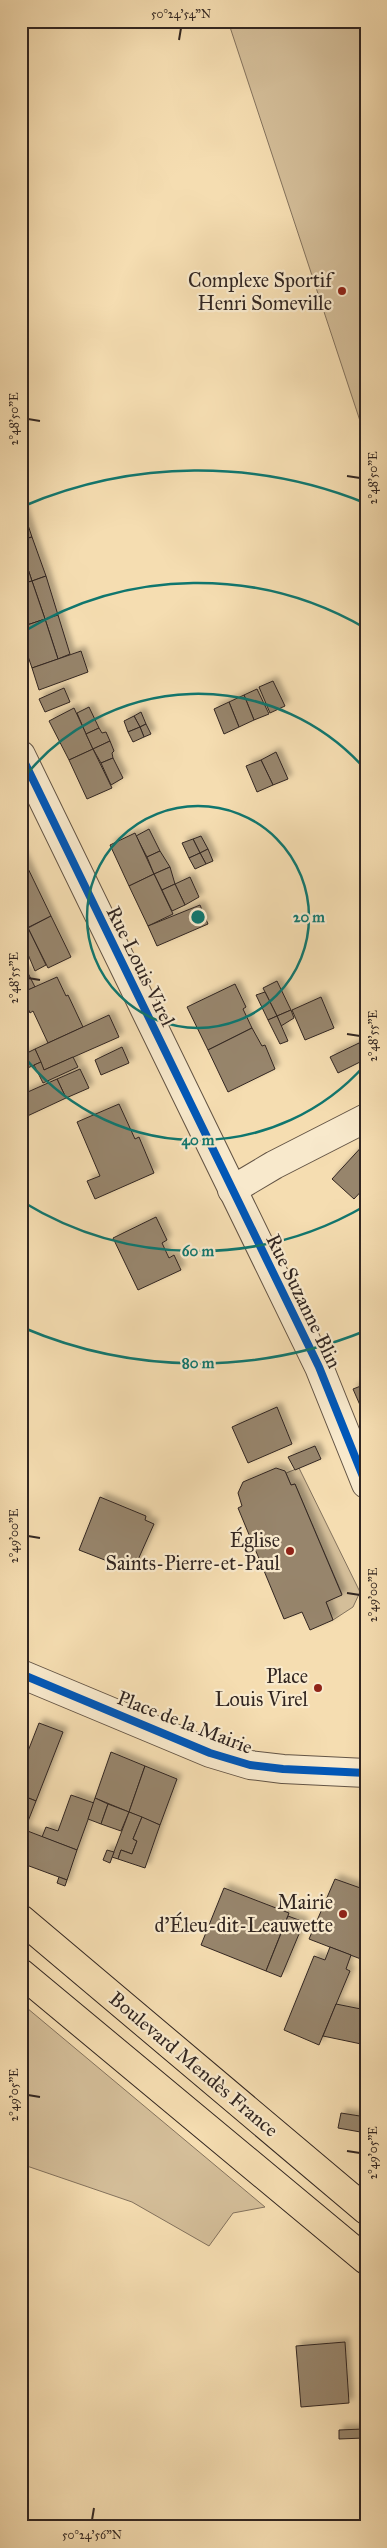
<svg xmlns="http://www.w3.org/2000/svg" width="387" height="2548" font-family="'IM FELL Great Primer',serif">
  <defs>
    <filter id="shadow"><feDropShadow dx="4.5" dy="-4.5" stdDeviation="2.5" flood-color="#0004"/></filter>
  </defs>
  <rect width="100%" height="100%" fill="#f5ddb1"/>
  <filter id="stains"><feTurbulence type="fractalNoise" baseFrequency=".004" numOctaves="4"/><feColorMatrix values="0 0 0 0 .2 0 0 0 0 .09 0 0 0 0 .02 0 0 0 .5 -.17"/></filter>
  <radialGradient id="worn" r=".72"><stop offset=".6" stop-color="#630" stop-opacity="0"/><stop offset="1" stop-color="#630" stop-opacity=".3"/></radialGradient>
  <!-- green -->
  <g fill="#d4be99" stroke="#83725d">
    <polygon points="228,21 366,21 366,439"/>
    <polygon points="299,1468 360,1592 353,1607 333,1620 326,1602 342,1594 295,1484 291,1485 286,1473"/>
    <polygon points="21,2003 265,2207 233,2213 209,2246 132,2202 21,2164"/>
  </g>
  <!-- building -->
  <g fill="#97856c" stroke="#322621" filter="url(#shadow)">
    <polygon points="21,504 32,537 21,540"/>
    <polygon points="32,537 46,576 32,581 21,548 21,540"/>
    <polygon points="21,548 32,581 21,584"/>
    <polygon points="46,576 58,615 45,619 32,581"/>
    <polygon points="32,581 45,619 21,627 21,584"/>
    <polygon points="58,615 70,654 58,659 45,619"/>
    <polygon points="45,619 58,659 32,668 21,636 21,627"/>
    <polygon points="81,651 88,672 39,690 32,668"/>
    <polygon points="273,681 285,706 270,713 259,687"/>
    <polygon points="64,688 70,702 45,712 39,699"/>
    <polygon points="257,689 269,714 254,720 244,695"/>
    <polygon points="244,695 254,720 239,727 229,702"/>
    <polygon points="229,702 239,727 224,734 214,709"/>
    <polygon points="89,707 99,728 86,734 77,713"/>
    <polygon points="74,708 93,749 69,760 49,721"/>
    <polygon points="141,712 146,724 140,727 134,716"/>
    <polygon points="134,716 140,727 128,732 124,721"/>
    <polygon points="146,724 151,734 144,737 140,727"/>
    <polygon points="140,727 144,737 133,742 128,732"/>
    <polygon points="99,728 102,733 106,732 110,741 93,749 86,734"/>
    <polygon points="110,741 114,751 112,753 113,758 101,763 93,749"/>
    <polygon points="93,749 112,788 87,799 69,760"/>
    <polygon points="276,752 288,779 273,785 261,760"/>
    <polygon points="113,758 123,778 111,785 101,763"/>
    <polygon points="261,760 273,785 257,792 246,766"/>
    <polygon points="149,829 160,851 147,857 136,836"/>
    <polygon points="135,833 154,874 129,886 110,845"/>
    <polygon points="201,836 208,849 200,853 193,839"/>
    <polygon points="193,839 200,853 189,858 182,843"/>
    <polygon points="208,849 213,861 206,864 200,853"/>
    <polygon points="160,851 170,867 154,874 147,857"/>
    <polygon points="200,853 206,864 195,869 189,858"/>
    <polygon points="21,854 51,916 21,931"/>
    <polygon points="170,867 175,884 162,890 154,874"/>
    <polygon points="154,874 173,914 148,926 129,886"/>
    <polygon points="190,877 199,897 185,905 175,884"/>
    <polygon points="175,884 185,905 172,911 162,890"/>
    <polygon points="200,905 208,924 157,946 148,926"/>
    <polygon points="51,916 71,957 48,968 28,928"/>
    <polygon points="28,928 46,965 35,971 27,952 21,955 21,931"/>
    <polygon points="26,969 35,987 21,993 21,971"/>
    <polygon points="57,977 66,996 68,995 83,1027 48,1043 33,1011 30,1013 21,993"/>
    <polygon points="277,981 291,1010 277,1016 263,988"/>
    <polygon points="235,984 246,1007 243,1009 252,1028 208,1050 187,1007"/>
    <polygon points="265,992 277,1016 268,1020 256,995"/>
    <polygon points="321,997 334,1028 305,1040 292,1010"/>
    <polygon points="291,1010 294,1018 281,1026 277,1016"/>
    <polygon points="109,1015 119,1037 44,1070 35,1049"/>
    <polygon points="277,1016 288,1041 280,1044 268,1020"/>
    <polygon points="252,1028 262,1046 265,1045 275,1069 228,1092 208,1050"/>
    <polygon points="359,1043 366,1059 338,1073 330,1057"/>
    <polygon points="122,1047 129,1063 101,1075 95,1060"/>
    <polygon points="35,1049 41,1062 21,1071 21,1056"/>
    <polygon points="73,1057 78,1067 43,1083 34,1065 41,1062 44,1070"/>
    <polygon points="80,1069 89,1088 66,1098 57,1079"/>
    <polygon points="57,1079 66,1098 21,1119 21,1095"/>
    <polygon points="119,1104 135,1139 139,1137 154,1173 95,1199 87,1181 100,1176 77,1122"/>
    <polygon points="366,1142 366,1186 354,1199 332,1179"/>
    <polygon points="156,1217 167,1240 162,1243 169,1258 174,1255 181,1270 138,1290 113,1238"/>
    <polygon points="366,1384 366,1419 353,1389"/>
    <polygon points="277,1407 292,1444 248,1463 232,1427"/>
    <polygon points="315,1446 321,1459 295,1470 288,1457"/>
    <polygon points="276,1468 285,1471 291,1485 295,1484 342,1595 326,1602 333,1620 310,1630 302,1612 284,1619 238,1508 242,1506 238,1493 243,1482"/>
    <polygon points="100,1497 146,1516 145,1520 154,1524 133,1571 79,1550"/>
    <polygon points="39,1723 63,1732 36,1801 21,1795 21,1769"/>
    <polygon points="111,1752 145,1766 129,1812 95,1798"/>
    <polygon points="145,1766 177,1779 160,1825 129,1812"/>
    <polygon points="21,1795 36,1801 21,1839"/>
    <polygon points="71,1795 94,1803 77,1850 42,1837 46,1827 58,1831"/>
    <polygon points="95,1798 108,1804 101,1824 88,1819"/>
    <polygon points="108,1804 129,1812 121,1831 101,1824"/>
    <polygon points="129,1812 142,1817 133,1839 137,1841 132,1854 121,1850 118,1859 112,1857"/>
    <polygon points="142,1817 160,1825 145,1868 118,1859 121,1850 132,1854 137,1841 133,1839"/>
    <polygon points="25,1830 77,1850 67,1880 21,1863 21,1839"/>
    <polygon points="107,1850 114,1852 110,1863 103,1860"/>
    <polygon points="59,1877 67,1880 65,1886 57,1883"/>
    <polygon points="335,1879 366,1890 366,1961 309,1939"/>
    <polygon points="224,1888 289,1913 266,1971 201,1945"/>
    <polygon points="288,1916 304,1922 281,1977 266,1971"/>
    <polygon points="330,1947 351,1955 346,1969 350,1971 319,2045 284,2030 314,1956 325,1960"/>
    <polygon points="336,2004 366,2010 366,2045 323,2036"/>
    <polygon points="341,2113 366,2117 366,2133 338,2128"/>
    <polygon points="345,2342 349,2403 301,2407 296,2346"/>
    <polygon points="363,2429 364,2438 339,2439 339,2430"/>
  </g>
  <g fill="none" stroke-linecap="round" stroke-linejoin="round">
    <defs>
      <g id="minor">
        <polyline points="21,755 319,1367 366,1484"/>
        <polyline points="232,1190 274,1165 366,1118"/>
        <polyline points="21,1674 210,1753 250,1765 283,1769 366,1773"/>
      </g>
      <g id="major">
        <polyline points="21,1919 366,2210"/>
        <polyline points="21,1973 366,2260"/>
      </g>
    </defs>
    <!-- minor casing -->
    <use href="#minor" stroke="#635445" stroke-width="30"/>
    <!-- major casing -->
    <use href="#major" stroke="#322621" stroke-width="30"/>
    <!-- minor -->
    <use href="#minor" stroke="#f8e9cc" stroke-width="28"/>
    <!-- major -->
    <use href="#major" stroke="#f5ddb1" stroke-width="28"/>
    <defs>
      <g id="cycleway">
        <polyline points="21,755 319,1367 366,1484"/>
        <polyline points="21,1674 210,1753 250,1765 283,1769 366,1773"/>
      </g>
    </defs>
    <!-- cycleway casing -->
    <use href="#cycleway" stroke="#f8e9cc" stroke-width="11"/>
    <!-- cycleway -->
    <use href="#cycleway" stroke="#0057b8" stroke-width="8"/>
  </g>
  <!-- ticks -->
  <path fill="none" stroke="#322621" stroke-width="2" d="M179,40L181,28M28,419L40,421M347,476L360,478M28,978L40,980M347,1034L360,1036M28,1536L40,1538M347,1593L360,1595M28,2095L40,2097M347,2151L360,2153M92,2520L94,2508"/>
  <!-- distance rings -->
  <g fill="none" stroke="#0f766e" stroke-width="2.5">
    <circle cx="198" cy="917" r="111"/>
    <path d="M365 1065A223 223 0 0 1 22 1054M22 780A223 223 0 0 1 365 769"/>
    <path d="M365 1206A334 334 0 0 1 23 1202M23 632A334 334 0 0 1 365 628"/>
    <path d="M365 1331A446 446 0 0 1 24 1328M24 506A446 446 0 0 1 365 503"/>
  </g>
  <!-- markers -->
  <g fill="#8f2418" stroke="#f8e9cc" stroke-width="2">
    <circle cx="342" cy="291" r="5"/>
    <circle cx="290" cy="1551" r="5"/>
    <circle cx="318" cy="1688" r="5"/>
    <circle cx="343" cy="1914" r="5"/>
  </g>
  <g text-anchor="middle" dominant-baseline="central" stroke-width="4.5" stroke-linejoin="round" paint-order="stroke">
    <!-- poi labels -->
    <g font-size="20" fill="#322621" stroke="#f8e9cc" text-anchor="end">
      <text x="332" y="280">Complexe Sportif<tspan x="332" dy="23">Henri Someville</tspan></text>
      <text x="280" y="1540">Église<tspan x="280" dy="23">Saints-Pierre-et-Paul</tspan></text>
      <text x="308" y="1676">Place<tspan x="308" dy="23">Louis Virel</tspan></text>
      <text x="333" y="1902">Mairie<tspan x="333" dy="23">d'Éleu-dit-Leauwette</tspan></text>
    </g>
    <!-- street labels -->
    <g font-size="20" fill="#322621" stroke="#f8e9cc">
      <text transform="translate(141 966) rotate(64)">Rue Louis Virel</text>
      <text transform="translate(304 1301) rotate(64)">Rue Suzanne Blin</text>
      <text transform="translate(185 1722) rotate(21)">Place de la Mairie</text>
      <text transform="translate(194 2064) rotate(40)">Boulevard Mendès France</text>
    </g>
  </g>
  <circle cx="198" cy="917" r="8" fill="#0f766e" stroke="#f8e9cc" stroke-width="2.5"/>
  <g font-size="15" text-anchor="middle" font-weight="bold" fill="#0f766e" stroke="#f8e9cc" stroke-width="4.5" stroke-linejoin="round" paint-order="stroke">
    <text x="309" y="922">20 m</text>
    <text x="198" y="1145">40 m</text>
    <text x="198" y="1256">60 m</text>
    <text x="198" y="1368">80 m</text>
  </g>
  <!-- margin -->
  <rect width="387" height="2548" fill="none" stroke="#f5ddb1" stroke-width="55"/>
  <rect x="28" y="28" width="332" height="2492" fill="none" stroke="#322621" stroke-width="2"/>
  <g font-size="12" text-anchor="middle" fill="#322621">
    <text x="181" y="18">50°24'54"N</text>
    <text transform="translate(14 419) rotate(-90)" y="4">2°48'50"E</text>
    <text transform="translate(373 478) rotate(-90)" y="4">2°48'50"E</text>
    <text transform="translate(14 978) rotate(-90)" y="4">2°48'55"E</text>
    <text transform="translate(373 1036) rotate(-90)" y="4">2°48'55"E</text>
    <text transform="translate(14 1536) rotate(-90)" y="4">2°49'00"E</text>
    <text transform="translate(373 1595) rotate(-90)" y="4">2°49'00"E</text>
    <text transform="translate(14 2095) rotate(-90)" y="4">2°49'05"E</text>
    <text transform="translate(373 2153) rotate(-90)" y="4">2°49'05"E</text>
    <text x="92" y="2539">50°24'56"N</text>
  </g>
  <rect width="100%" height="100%" filter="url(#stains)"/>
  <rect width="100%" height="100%" fill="url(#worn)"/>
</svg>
